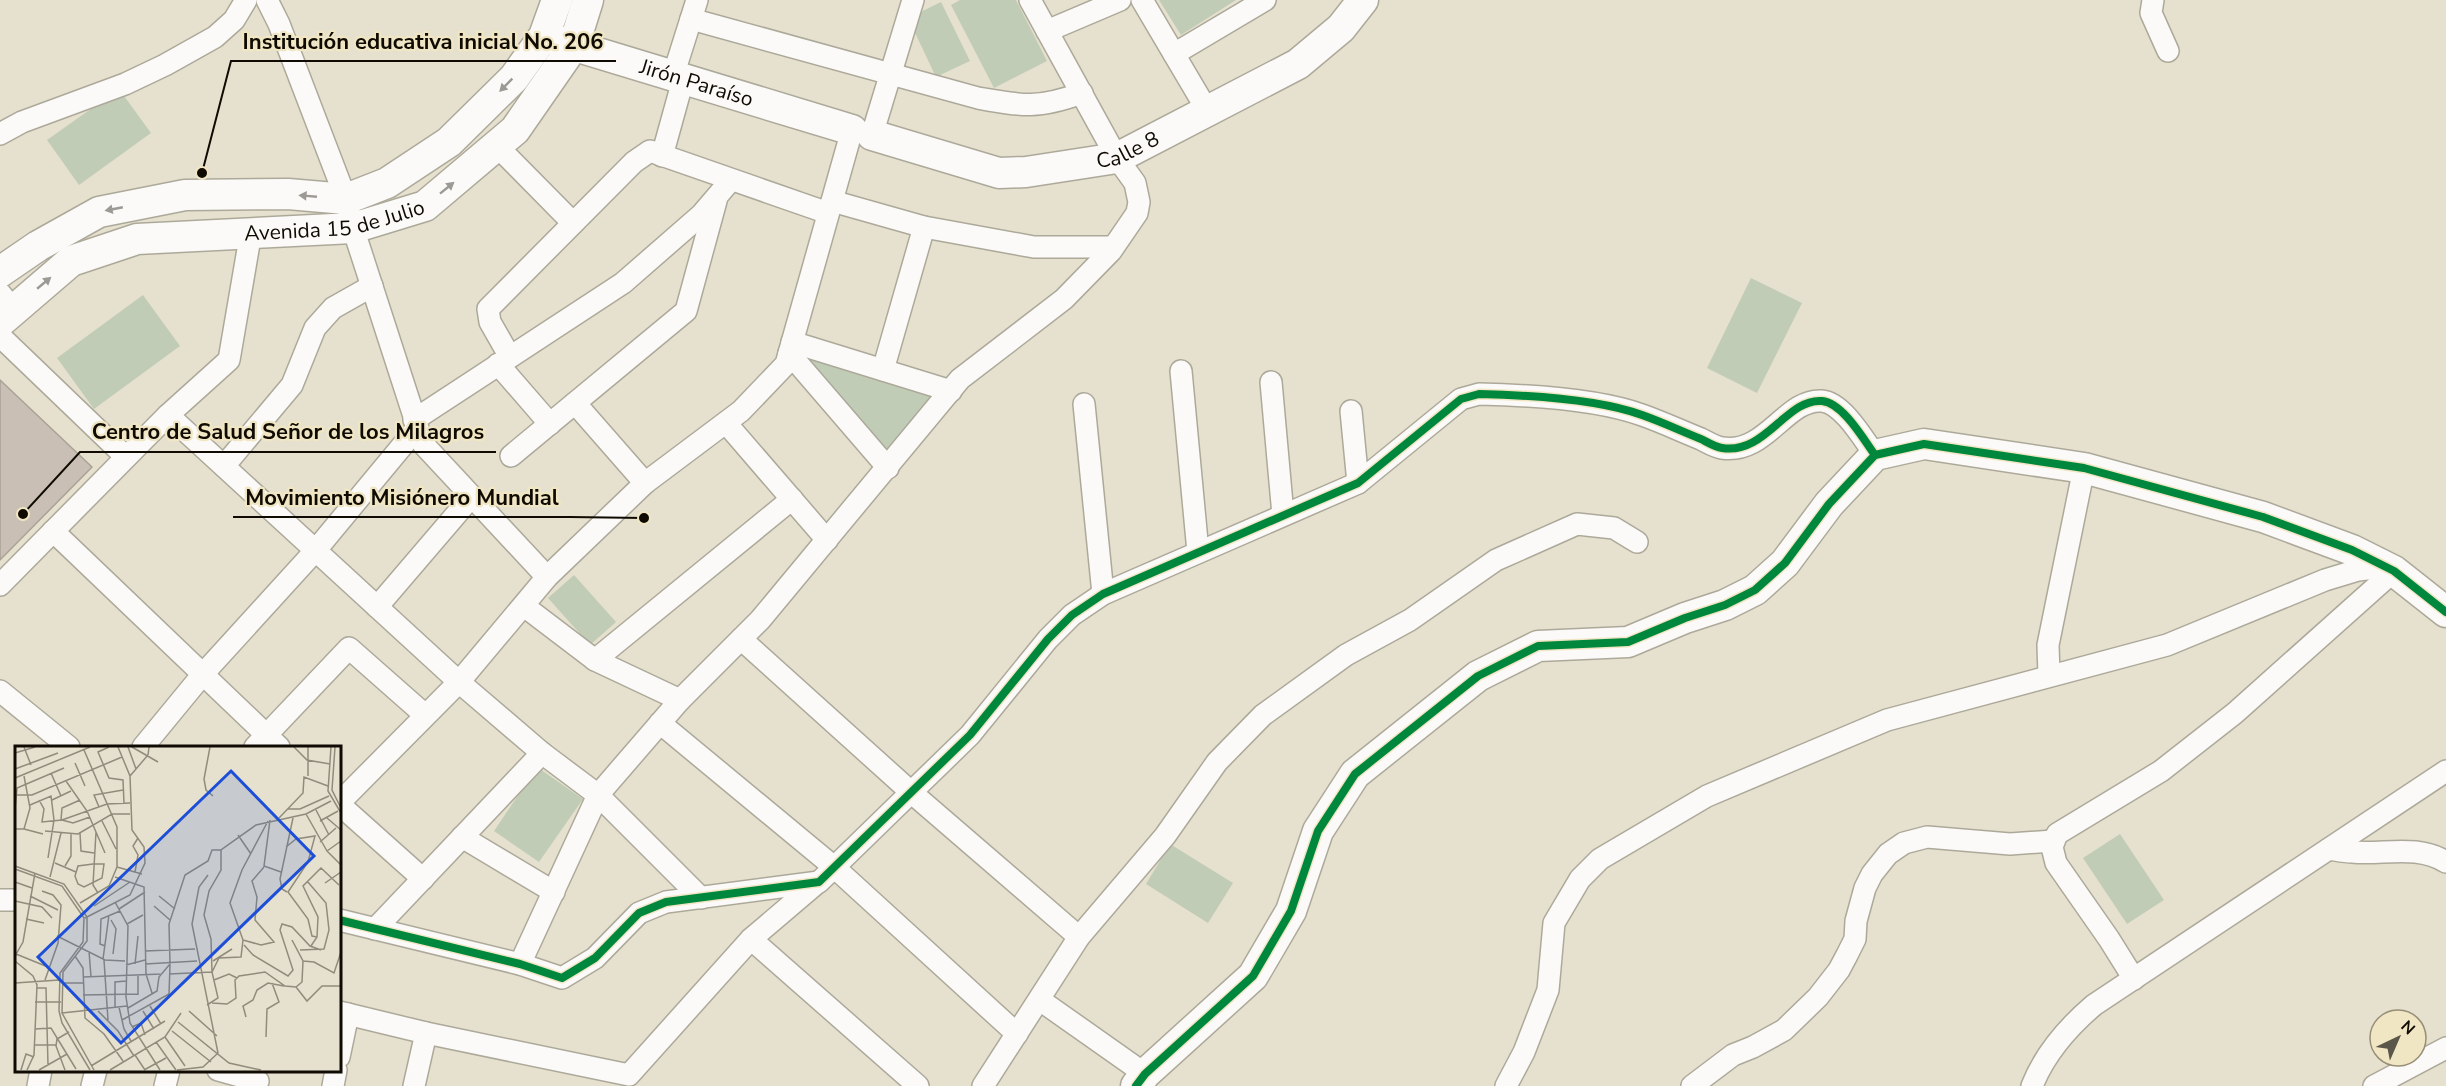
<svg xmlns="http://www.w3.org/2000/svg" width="2446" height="1086" font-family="'Nunito Sans',sans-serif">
  <rect width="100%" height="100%" fill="#e6e1ce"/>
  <!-- green -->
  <g fill="#c1ccb7">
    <polygon points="960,0 1016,0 1047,61 994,88 951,5"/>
    <polygon points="1159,0 1236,0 1181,35"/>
    <polygon points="941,2 970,61 936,77 908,18"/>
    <polygon points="119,89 151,133 79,185 47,140"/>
    <polygon points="1751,278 1802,303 1757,393 1707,368"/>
    <polygon points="143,295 180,346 94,409 57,358"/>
    <polygon points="813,355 930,394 933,399 888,451 881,448 810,366 810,360"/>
    <polygon points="574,575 616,622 590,645 548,598"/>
    <polygon points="537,767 583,799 539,862 494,831"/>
    <polygon points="2120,834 2164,900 2127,924 2083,858"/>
    <polygon points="1170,844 1233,883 1208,923 1146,884"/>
  </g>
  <!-- building -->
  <polygon fill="#c9bfb4" stroke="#aaa296" stroke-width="1.5" points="0,380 92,467 0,560"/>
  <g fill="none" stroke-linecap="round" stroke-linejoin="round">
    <defs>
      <g id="street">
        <polyline points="267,0 279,24 346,199 353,228 423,444 547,577"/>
        <polyline points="1142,0 1207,110"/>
        <polyline points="2153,0 2151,13 2168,51"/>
        <path d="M691,19L978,98C1023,106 1038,109 1082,93"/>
        <polyline points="1047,31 1120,0"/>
        <polyline points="1174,54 1265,0"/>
        <polyline points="673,76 697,0"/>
        <polyline points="0,134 22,122 125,84 165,65 215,37 234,20 246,0"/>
        <polyline points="497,146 573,223"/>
        <polyline points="662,156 683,80"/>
        <polyline points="832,201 924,227 1034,247 1113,247"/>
        <polyline points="0,293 13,309"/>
        <polyline points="0,336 126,457"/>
        <polyline points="792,342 951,391"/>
        <polyline points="789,353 888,468"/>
        <polyline points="510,357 490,322 488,309 634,162 650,151 828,213"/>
        <polyline points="498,364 550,424"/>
        <polyline points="883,370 924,227"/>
        <polyline points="1181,371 1198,552"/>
        <polyline points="1271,382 1283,515"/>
        <polyline points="575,403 645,483"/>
        <polyline points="1084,404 1103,594"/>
        <polyline points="1351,411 1358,483"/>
        <polyline points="168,415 459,682 542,753 598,795 701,898"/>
        <polyline points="414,420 623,283 701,215 731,180"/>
        <polyline points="726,423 827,540"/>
        <polyline points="511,456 686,311 716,201"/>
        <polyline points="224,466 292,385 315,328 333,308 372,286"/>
        <polyline points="53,531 279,747"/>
        <polyline points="0,585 168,415 229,360 251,232"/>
        <polyline points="524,606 595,660 680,700"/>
        <polyline points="377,607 472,496"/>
        <polyline points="741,639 912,793 1079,937"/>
        <polyline points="595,660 792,499"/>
        <polyline points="2049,675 2048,645 2084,468"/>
        <polyline points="0,691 69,747"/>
        <polyline points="660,723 834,867 1017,1034"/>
        <polyline points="143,747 203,674 315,551 417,428"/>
        <polyline points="255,747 349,648 425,715"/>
        <polyline points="339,803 459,682 547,577 645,483 741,411 786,364 852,130 872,135 913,0"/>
        <polyline points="339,804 423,879"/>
        <polyline points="462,837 554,892"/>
        <path d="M2329,849C2336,850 2344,852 2352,852C2384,855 2417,844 2446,862"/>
        <polyline points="0,900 16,900"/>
        <path d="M339,920L520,964L562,978L595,958L639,913L666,902L819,882L970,735L1048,639L1072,615L1103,594L1358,483L1461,399L1479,394C1525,395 1598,399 1642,415C1662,422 1681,431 1701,439C1707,442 1715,447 1722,448C1766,455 1786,398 1822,401C1843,403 1864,440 1875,455"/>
        <polyline points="375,929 542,753"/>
        <polyline points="751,939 918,1086"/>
        <polyline points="520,964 598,795 680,700 760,620 960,379 1064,299 1111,251 1137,213 1139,202 1135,183 1117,158 1030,0"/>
        <polyline points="2134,979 2109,939 2056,863 2052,847 2057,834 2161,771 2235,713 2394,571"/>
        <polyline points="1040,1000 1145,1074"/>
        <polyline points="339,1012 426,1033 629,1075 751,939 818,882"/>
        <polyline points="339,1057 348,1014"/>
        <polyline points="218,1070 258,1081 256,1086"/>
        <polyline points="38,1086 41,1070"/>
        <polyline points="92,1086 96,1070"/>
        <polyline points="165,1086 169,1070"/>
        <polyline points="333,1086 336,1070"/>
        <polyline points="414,1086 426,1033"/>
        <polyline points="983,1086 1079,937 1165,836 1217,762 1263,715 1346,655 1410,620 1496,560 1577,524 1614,528 1637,542"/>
        <polyline points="1506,1086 1524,1052 1548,990 1554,923 1580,879 1600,859 1707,796 1887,720 2167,645 2325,580 2358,570 2384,567"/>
        <polyline points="1692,1086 1733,1055 1753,1047 1784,1030 1818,997 1839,970 1847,955 1855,939 1856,921 1865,888 1872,874 1888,854 1904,843 1927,837 2010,844 2053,841"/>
        <path d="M2032,1086C2045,1053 2067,1028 2094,1005L2446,771"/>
        <polyline points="2374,1086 2446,1048"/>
      </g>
      <g id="secondary">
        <path id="s1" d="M555,40L852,130"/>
        <path id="s2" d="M872,135L999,173L1026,172L1117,158L1298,64L1341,28L1363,0"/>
        <polyline points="0,272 38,246 99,212 185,195 288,194 346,199 387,183 449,142 514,78 544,36 557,0"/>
        <path id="s3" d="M0,322L71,261L137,239L353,228L425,206L515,130L574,45L588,0"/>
        <polyline points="1136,1086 1145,1074 1253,976 1291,911 1318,831 1355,774 1478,676 1538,646 1628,642 1685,618 1725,605 1755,590 1785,563 1829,504 1875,455 1924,444 2084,468 2263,517 2352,550 2394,571 2446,612"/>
      </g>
    </defs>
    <!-- street casing -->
    <use href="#street" stroke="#ada99a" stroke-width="24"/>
    <!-- secondary casing -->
    <use href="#secondary" stroke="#ada99a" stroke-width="33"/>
    <!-- street -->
    <use href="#street" stroke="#fbfaf8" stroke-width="21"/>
    <!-- secondary -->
    <use href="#secondary" stroke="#fbfaf8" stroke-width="30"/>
    <defs>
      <g id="cycleway">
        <path d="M339,920L520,964L562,978L595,958L639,913L666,902L819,882L970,735L1048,639L1072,615L1103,594L1358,483L1461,399L1479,394C1525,395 1598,399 1642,415C1662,422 1681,431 1701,439C1707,442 1715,447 1722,448C1766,455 1786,398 1822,401C1843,403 1864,440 1875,455"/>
        <polyline points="1136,1086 1145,1074 1253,976 1291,911 1318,831 1355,774 1478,676 1538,646 1628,642 1685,618 1725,605 1755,590 1785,563 1829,504 1875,455 1924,444 2084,468 2263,517 2352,550 2394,571 2446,612"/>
      </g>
    </defs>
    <!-- cycleway casing -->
    <use href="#cycleway" stroke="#f1e6c4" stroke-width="11"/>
    <!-- cycleway -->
    <use href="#cycleway" stroke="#00873e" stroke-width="8"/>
  </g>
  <!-- one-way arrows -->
  <defs><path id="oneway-solid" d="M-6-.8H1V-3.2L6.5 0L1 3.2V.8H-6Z" transform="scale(1.5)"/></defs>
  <g fill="#9d9a96">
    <use href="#oneway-solid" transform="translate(506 85) rotate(135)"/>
    <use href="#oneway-solid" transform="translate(447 188) rotate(-39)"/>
    <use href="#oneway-solid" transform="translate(308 196) rotate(-175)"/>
    <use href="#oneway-solid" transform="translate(114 209) rotate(169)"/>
    <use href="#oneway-solid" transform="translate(44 283) rotate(-40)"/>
  </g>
  <g text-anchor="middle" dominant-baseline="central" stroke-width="4.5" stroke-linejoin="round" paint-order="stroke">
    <!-- street labels -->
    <g font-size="21" fill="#0f0b02" stroke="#f1e6c4">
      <text stroke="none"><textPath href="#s1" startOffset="148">Jirón Paraíso</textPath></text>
      <text stroke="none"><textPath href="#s2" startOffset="264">Calle 8</textPath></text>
      <text stroke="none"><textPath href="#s3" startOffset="362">Avenida 15 de Julio</textPath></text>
    </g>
  </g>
  <!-- overview -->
  <g transform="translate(15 746)">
    <rect width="326" height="326" fill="#e6e1ce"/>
    <path fill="none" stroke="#908b7c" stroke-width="1.5" d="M9,1L16,19M94,1L83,6L94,32L108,34L109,57M113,1L121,23M117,1L143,16M195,1L189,33L191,44L198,50M279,1L292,14L315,18M316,1L313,45L326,67M320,1L317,44L326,62M0,7L20,1M60,17L70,40M0,23L43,7M36,27L46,50M115,30L133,9L134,1M293,30V1M0,32L75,1M51,35L72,65L90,107M0,49H17L107,11M24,54L29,63L27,76L47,74L92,58L115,57M37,54L56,45M15,59L36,50L39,74L33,112M84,61L79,49L108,44M0,63L2,42L49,22M273,63H285L314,50M301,64L314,89M291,68L312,105L326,95M264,72L288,47L289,31L313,40M312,72L326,84M46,74L47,62L65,54M47,74L58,77L75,71M255,74L249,120L266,126M87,75L101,103M305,75L323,65M0,83H9L15,62L9,30M9,83L28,88M30,85L63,88L97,68H115M81,86L78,139L83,147M65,87L66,105L79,107M223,89L236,108M305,96L321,82M271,101L281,93L300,90L293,116L273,146L293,173L297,190L302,191M312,105L326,119M40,117L61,126M78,118H89L87,132L69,141L63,138L60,130L63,120ZM0,120L49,138L72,171V195L48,226L47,267L79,324M50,120L56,110V88M102,121L127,128M0,123L47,140L69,172L68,196L45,227L44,265L47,277L75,324M120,126L123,109L118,100L123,92M35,131L46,87M100,131L129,141L131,228L137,247M0,136L17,142M310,137L326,126M27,145L38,149L46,159L43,197L30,234M272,146L267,143L265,133L278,72M15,150L43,164M144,150L160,163M0,155L27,161L37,172M100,156L113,180L111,251L115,277L145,324M65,157L94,140L102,121V81L69,4M79,160L115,136M139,160L155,174M104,163L130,146M70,172L115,149L130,117L129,101L117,84L115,30L103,1M11,173L29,177M96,174L101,183L98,208M112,178L128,169M42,190L90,214L110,215M228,194L246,199L259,196L240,174L242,151L237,135L249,121M229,199L238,209L273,230L278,224L265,184L267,178L277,181L295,200L306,204M90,200L85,198L86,173L105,165M296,200L302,191L303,171L288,140L306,122L324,139M285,204L309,203L314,184L311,157L292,135M74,205L76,231M130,205L180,203M1,208L33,221M0,210L8,196L20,127M60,210L68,222L70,272L89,288L108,315M88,213L94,169M89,214L93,274M0,215L18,230L22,239L19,309L12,324M198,215L217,203M288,215L299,216L319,227L326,206M120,218L123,190M130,218L182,215M111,219L130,214M154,228L197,226L204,212L226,211L228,194L215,157L227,124L253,75M123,229V249M68,231L147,228M199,234L214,228L222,232M0,237L44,234M48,237H68M281,241L292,255L307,240H326M22,242H31L33,319M68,249L123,248M20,256H46M197,257L212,258L221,252L220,234L224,230L250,226L270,240L281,241L287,236L288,215L277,194M192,259L203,252L197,226L196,193L189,169L194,145L206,124V104L241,79L291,68L316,55M135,260L146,278M100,261V236L111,235M104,261L109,283L116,295M113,262L142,245L144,231L155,218L154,178L170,129L193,115L197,104H206M83,265L103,285L119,310M128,265L139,283M174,265L202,290M47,267L112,260M231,271L228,260L238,254L242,244L253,237L269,240M107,274L154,248L155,219M163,276L214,317L246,324M117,281L126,277L130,289M20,283L36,282L61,323M157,285L196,316M150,291L170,320M251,291L252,263L264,256L257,237M141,296L161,324M19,299H41M120,309L130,324M76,320L150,275M6,324L11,308L19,311M24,324L52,308M50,324L41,300L42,293L54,286M95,324L150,291L166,267M129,324L151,312M162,324L188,321L203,307L177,178L184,141L193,129"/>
    <path fill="#1d4ed8" fill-opacity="0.15" stroke="#1d4ed8" stroke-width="3" d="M216,25L299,110L106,297L23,211Z"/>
    <rect width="326" height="326" fill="none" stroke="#0f0b02" stroke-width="3"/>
  </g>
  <!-- callouts -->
  <path fill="none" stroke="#0f0b02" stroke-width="2" d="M202 173L231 61H616M23 514L80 452H496M644 518L570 517H233"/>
  <g fill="#0f0b02" stroke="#f1e6c4" stroke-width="2">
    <circle cx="202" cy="173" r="6"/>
    <circle cx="23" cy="514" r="6"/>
    <circle cx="644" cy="518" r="6"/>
  </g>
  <g font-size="22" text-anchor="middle" font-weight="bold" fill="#0f0b02" stroke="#f1e6c4" stroke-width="4.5" stroke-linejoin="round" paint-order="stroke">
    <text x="423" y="49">Institución educativa inicial No. 206</text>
    <text x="288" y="439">Centro de Salud Señor de los Milagros</text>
    <text x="402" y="505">Movimiento Misiónero Mundial</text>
  </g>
  <!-- north arrow -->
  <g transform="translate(2398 1038) rotate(44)"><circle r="28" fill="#f1e6c4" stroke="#978e76" stroke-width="1.5"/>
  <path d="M0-4.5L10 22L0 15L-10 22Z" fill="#5a5649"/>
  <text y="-9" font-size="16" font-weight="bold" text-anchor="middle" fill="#0f0b02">N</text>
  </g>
</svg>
